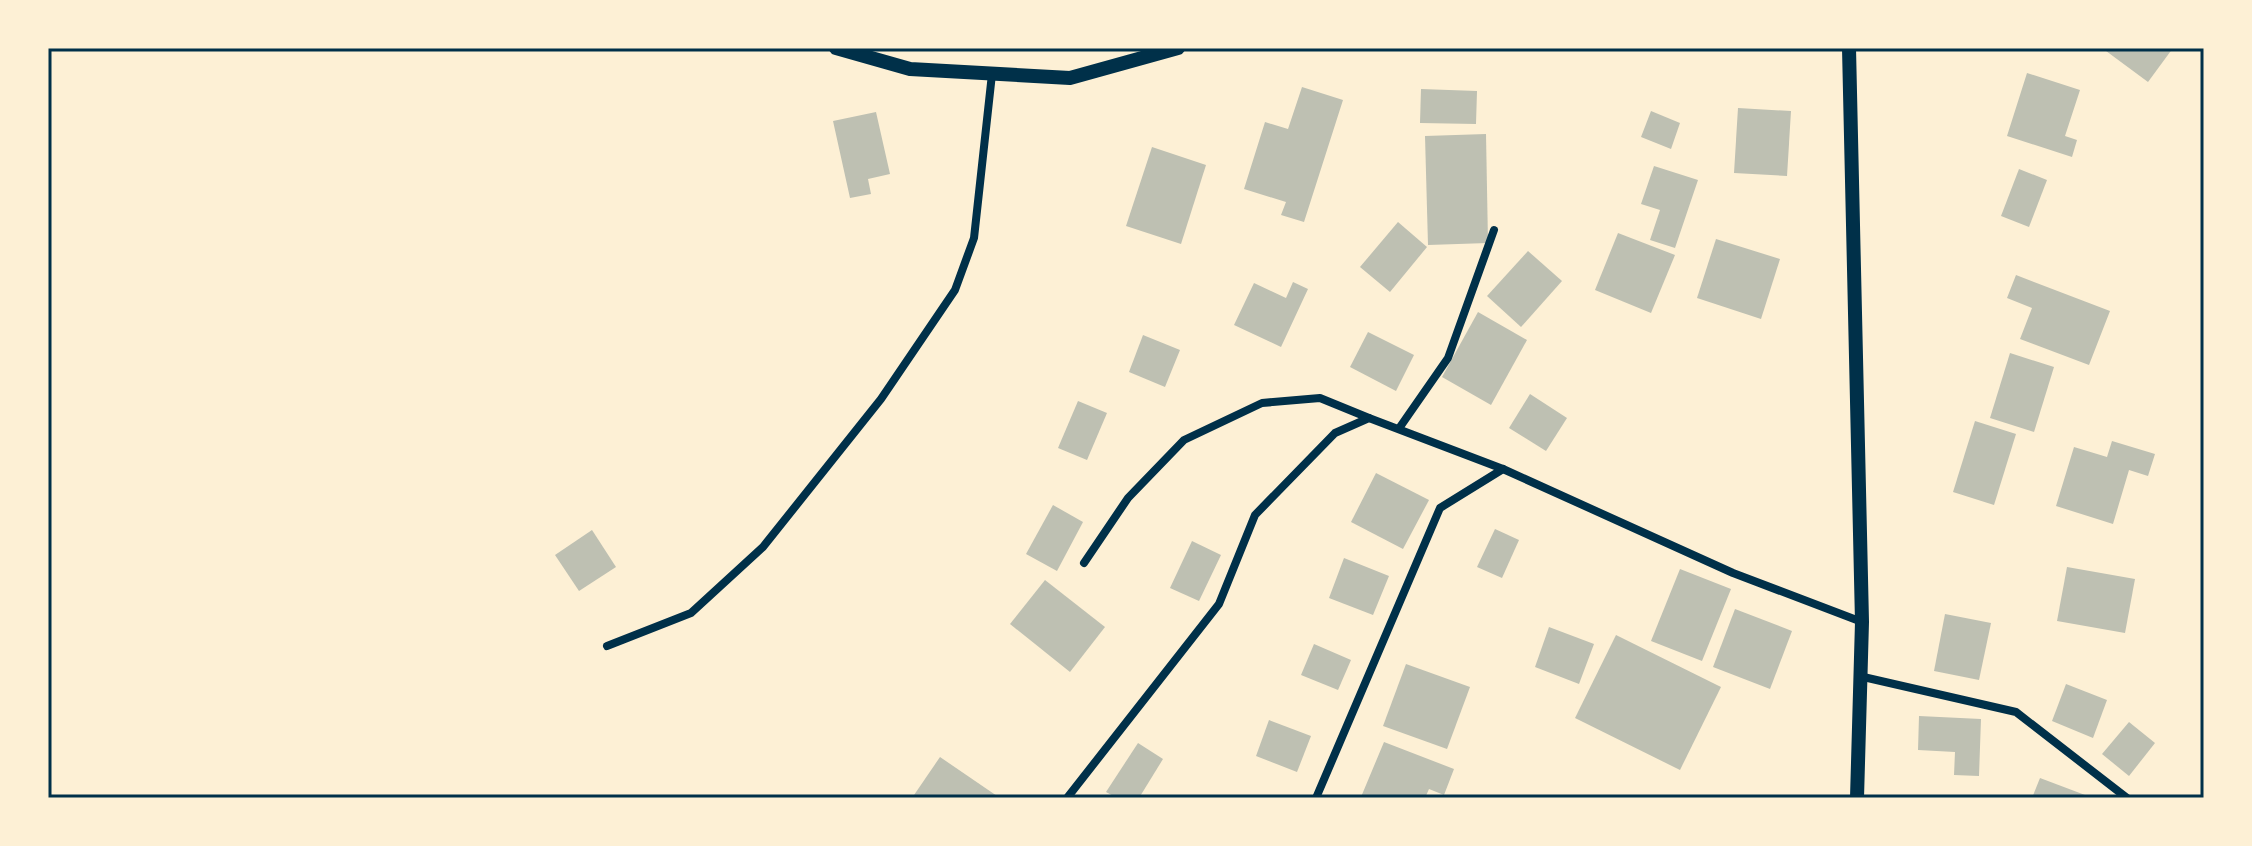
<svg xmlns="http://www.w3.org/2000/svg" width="2252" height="846" font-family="Poppins,sans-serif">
  <rect width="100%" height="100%" fill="#fdf0d5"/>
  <!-- building -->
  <g fill="#bec0b2">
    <polygon points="2102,48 2173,48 2148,82"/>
    <polygon points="2027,73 2080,90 2065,136 2077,140 2072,157 2007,136"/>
    <polygon points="1302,87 1343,100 1304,222 1281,215 1286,202 1244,189 1265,122 1288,129"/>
    <polygon points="1421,89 1477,91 1476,124 1420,123"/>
    <polygon points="1738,108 1791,111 1787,176 1734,173"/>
    <polygon points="1651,111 1680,123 1671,149 1641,137"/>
    <polygon points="876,112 890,174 868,179 871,194 850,198 833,121"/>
    <polygon points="1486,134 1488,243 1428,245 1425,136"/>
    <polygon points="1152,147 1206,165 1181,244 1126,226"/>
    <polygon points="1654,166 1698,180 1675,248 1650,240 1660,210 1641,204"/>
    <polygon points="2019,169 2047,180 2029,227 2001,216"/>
    <polygon points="1398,222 1427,247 1390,292 1360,267"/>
    <polygon points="1618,233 1675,255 1651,313 1595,290"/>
    <polygon points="1716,239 1780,259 1761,319 1697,298"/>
    <polygon points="1528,251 1562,281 1521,327 1487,296"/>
    <polygon points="2016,275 2110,311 2089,365 2020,339 2032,308 2007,298"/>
    <polygon points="1293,282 1308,289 1281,347 1234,325 1254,283 1286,298"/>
    <polygon points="1478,312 1527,340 1491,405 1442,377"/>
    <polygon points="1368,332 1414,355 1396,391 1350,367"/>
    <polygon points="1143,335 1180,350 1165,387 1129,372"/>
    <polygon points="2010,353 2054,367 2034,432 1990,418"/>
    <polygon points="1530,394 1567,418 1546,451 1509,428"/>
    <polygon points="1078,401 1107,413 1087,460 1058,448"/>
    <polygon points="1975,421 2016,434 1994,505 1953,492"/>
    <polygon points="2112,441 2155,454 2148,476 2129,470 2113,524 2056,506 2074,447 2107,457"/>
    <polygon points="1376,473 1429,500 1403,549 1351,522"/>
    <polygon points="1053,505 1083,522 1057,571 1026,554"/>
    <polygon points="1495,529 1519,540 1502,578 1477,567"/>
    <polygon points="592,530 616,567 579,591 555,555"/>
    <polygon points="1192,541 1221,555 1199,601 1170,588"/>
    <polygon points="1344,558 1389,576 1373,615 1329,598"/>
    <polygon points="2067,567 2135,579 2125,633 2057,621"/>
    <polygon points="1680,569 1731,589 1702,661 1651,641"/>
    <polygon points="1045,580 1105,627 1070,672 1010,624"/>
    <polygon points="1735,609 1792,631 1770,689 1713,667"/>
    <polygon points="1945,614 1991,623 1979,680 1934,671"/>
    <polygon points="1549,627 1594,644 1579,684 1535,667"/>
    <polygon points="1616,635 1721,687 1680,770 1575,718"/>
    <polygon points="1314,644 1351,660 1338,690 1301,675"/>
    <polygon points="1406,664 1470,687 1447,749 1383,726"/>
    <polygon points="2066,684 2107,700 2093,738 2052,721"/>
    <polygon points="1919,716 1981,719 1979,776 1954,775 1955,752 1918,750"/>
    <polygon points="1269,720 1311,736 1297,772 1256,756"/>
    <polygon points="2129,722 2155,743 2129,776 2102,754"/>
    <polygon points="1384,742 1454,769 1444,795 1429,789 1425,798 1361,797"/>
    <polygon points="1138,743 1163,759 1139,798 1117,798 1106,792"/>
    <polygon points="940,757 1000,798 912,798"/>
    <polygon points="2040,778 2093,798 2032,798"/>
  </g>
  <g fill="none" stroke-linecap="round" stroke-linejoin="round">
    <!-- minor -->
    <g stroke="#003049" stroke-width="8">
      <polyline points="1400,427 1448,358 1494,230"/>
      <polyline points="1084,563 1128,498 1184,440 1262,403 1320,398 1369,418"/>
      <polyline points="607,646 691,613 763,547 881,399 955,290 974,238 992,74"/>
      <polyline points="1859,676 2016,712 2127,798"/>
      <polyline points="1067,798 1219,604 1255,515 1335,433 1369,418 1503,469 1733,573 1862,622"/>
      <polyline points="1316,798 1440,508 1503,469"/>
    </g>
    <!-- tertiary -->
    <g stroke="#003049" stroke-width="14">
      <polyline points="836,48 910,69 1070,78 1178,48"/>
      <polyline points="1849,48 1862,622 1857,798"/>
    </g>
  </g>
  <!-- border -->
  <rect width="2252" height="846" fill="none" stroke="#fdf0d5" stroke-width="100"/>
  <rect x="50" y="50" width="2152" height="746" fill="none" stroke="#003049" stroke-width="3"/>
</svg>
